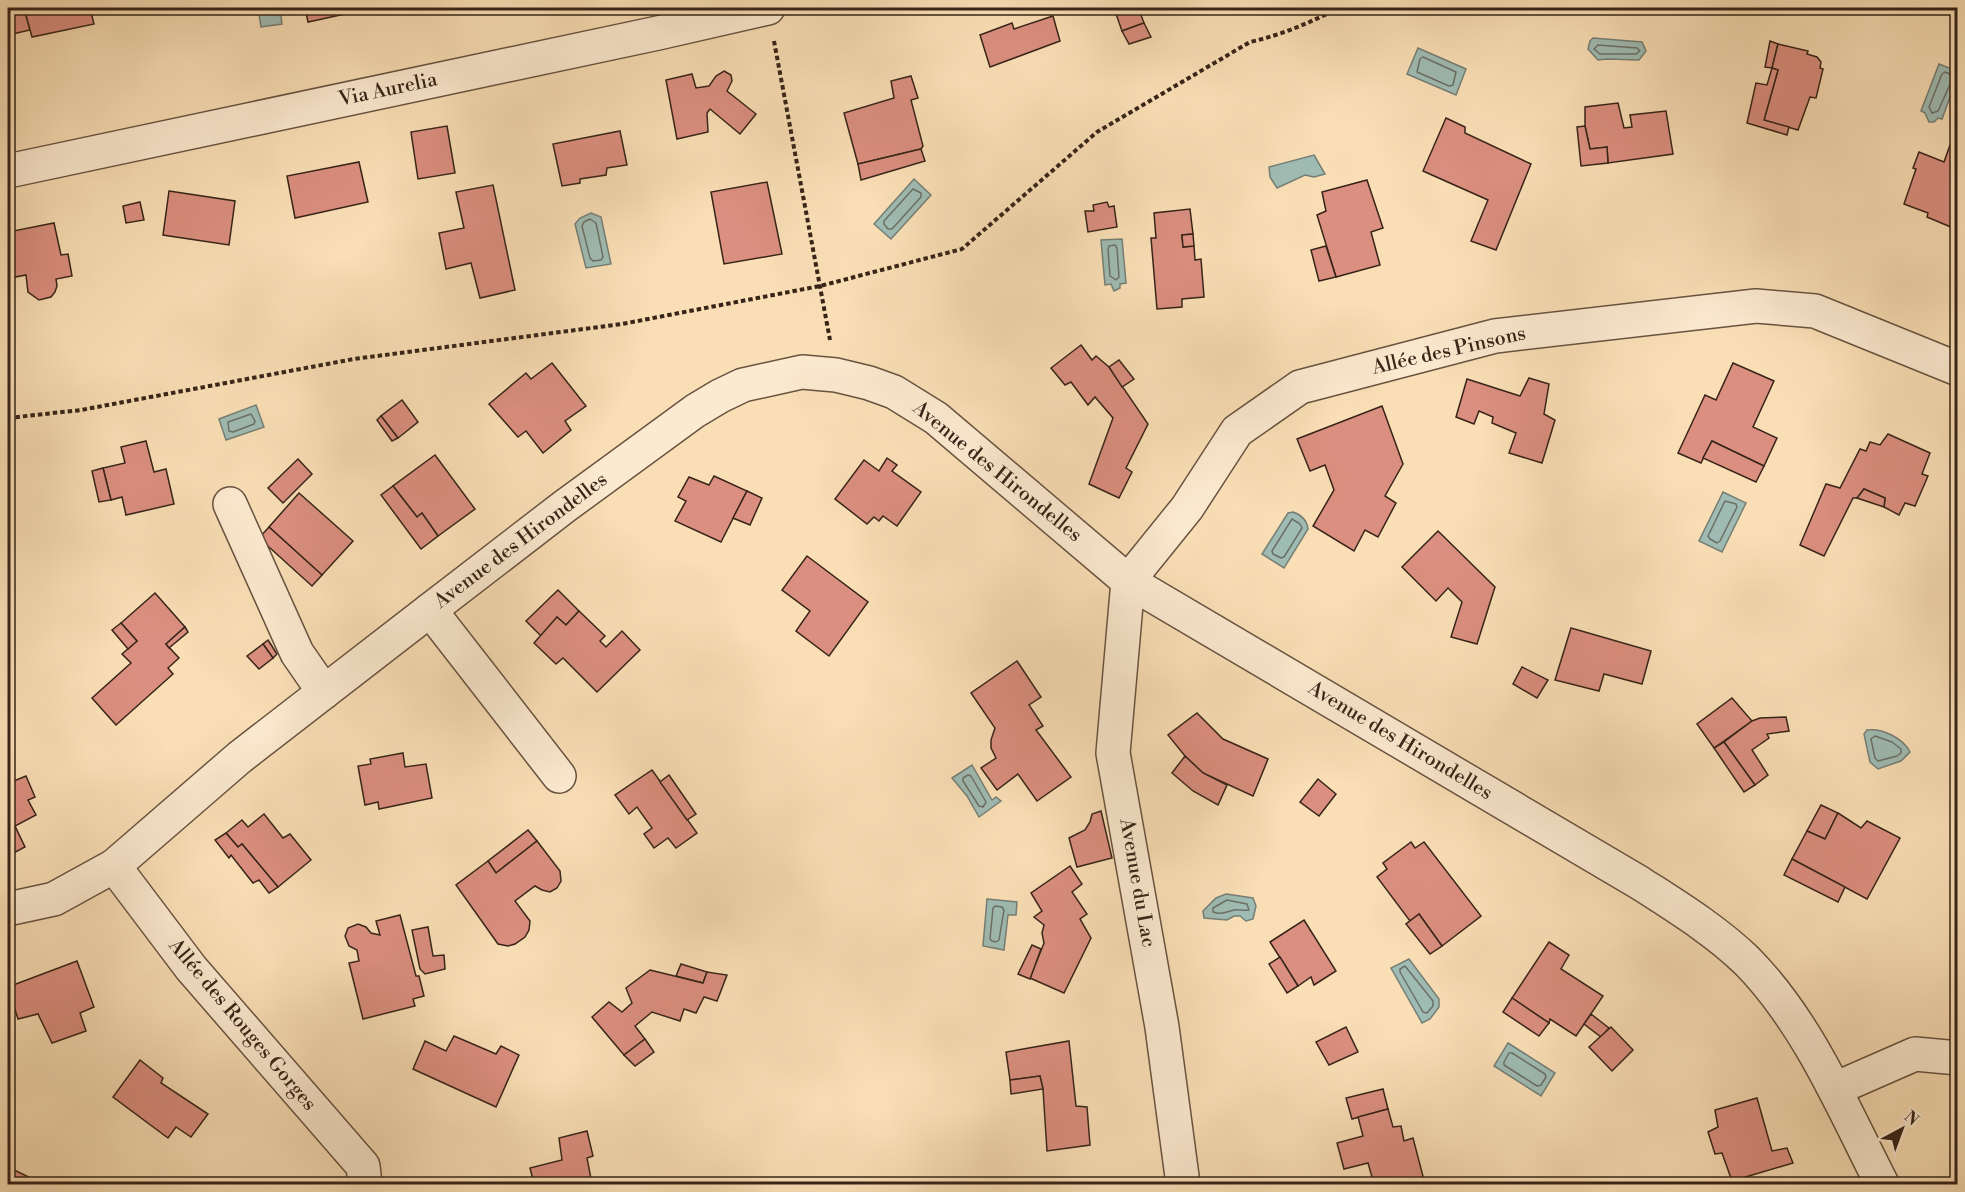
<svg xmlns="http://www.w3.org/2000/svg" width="1965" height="1192" font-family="'Libre Bodoni',serif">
  <rect width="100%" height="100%" fill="#fadfb6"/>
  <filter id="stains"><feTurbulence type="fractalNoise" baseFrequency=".00333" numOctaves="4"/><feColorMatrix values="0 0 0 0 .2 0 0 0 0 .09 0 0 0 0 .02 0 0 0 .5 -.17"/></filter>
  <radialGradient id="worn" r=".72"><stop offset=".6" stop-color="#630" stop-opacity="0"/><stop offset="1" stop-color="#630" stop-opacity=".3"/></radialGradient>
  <!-- water -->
  <g fill="#9fbcb4" stroke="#757f76" stroke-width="1.5">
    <polygon points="258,8 280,8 282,24 261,27"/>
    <polygon points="1593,38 1642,42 1646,51 1639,60 1607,59 1598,60 1588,49 1590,41"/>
    <polygon points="1418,48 1466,69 1456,95 1407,74"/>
    <polygon points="1939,64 1957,71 1957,78 1942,119 1938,118 1934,122 1929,122 1925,113 1921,111"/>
    <polygon points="1314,155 1325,174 1314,177 1305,175 1277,188 1270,177 1269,167"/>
    <polygon points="914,179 931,195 891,239 874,224"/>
    <polygon points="591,213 601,217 611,264 586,268 575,224 580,218"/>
    <polygon points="1122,239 1126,283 1120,284 1120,288 1114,291 1111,284 1105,285 1101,240"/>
    <polygon points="256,405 264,427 226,440 219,419"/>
    <polygon points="1723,492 1746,503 1722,552 1699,541"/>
    <path d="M1293,512C1302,515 1307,520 1308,529L1284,568L1262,554L1288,513Z"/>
    <path d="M1867,730C1882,728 1903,738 1910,752L1901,761L1878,769L1870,762L1864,734Z"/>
    <polygon points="972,765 992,800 996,797 1001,801 979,817 967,796 952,778"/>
    <polygon points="1226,894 1253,898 1256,906 1253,919 1246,921 1240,916 1234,916 1227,920 1204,918 1203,911 1216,898"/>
    <polygon points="987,899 1017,902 1016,915 1008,915 1004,950 983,946"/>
    <polygon points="1409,959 1439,999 1439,1007 1430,1019 1422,1023 1391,968"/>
    <polygon points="1508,1043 1555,1073 1541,1096 1494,1066"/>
  </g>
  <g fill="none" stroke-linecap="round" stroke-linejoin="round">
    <!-- shore -->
    <g stroke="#6b7066" stroke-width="1.5">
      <polygon points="1598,45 1637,48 1640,51 1636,54 1600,54 1594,49"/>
      <polygon points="1423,57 1456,72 1453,85 1449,86 1417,72 1420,59"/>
      <polygon points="1945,72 1952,75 1953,78 1938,111 1932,113 1929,107 1942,74"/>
      <polygon points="913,189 921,193 921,197 892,229 888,229 884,224 884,221"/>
      <polygon points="590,219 596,223 603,257 601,260 593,261 590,258 582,226 584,222"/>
      <polygon points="1109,246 1115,245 1117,248 1119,277 1116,280 1110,276 1108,249"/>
      <polygon points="251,414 255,421 254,424 233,432 229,431 228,422"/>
      <polygon points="1725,501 1736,504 1737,507 1720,541 1717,543 1710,539 1708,536"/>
      <polygon points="1292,519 1300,524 1302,528 1284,557 1281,558 1273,554 1272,551"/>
      <polygon points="1875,736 1892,742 1901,749 1901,753 1897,756 1878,761 1875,758 1871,739"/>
      <polygon points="968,775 971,776 986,802 983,807 979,806 963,781 963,778"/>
      <path d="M1227,900L1247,904L1249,910C1244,911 1239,909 1234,910C1225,912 1222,915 1213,912V908Z"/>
      <polygon points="995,906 1002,907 1004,910 999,940 996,942 992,941 990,939 993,908"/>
      <polygon points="1405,966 1433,1001 1433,1006 1427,1013 1423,1012 1400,972 1400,969"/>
      <polygon points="1509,1053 1512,1053 1545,1074 1546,1077 1541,1085 1537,1086 1504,1065 1504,1062"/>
    </g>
  </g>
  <!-- building -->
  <g fill="#db8f80" stroke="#372418" stroke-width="1.5">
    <polygon points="8,8 24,8 30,30 8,35"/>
    <polygon points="24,8 90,8 94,24 32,37"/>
    <polygon points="305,8 358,8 359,11 308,22"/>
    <polygon points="1114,8 1160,8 1141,15 1144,23 1122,31"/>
    <polygon points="1501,8 1518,8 1518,10 1502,12"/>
    <polygon points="1053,16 1060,41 990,67 980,35 1012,23 1014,29"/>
    <polygon points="1144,23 1151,37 1129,44 1122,31"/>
    <polygon points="1770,41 1778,44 1772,68 1765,67"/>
    <polygon points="1778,44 1808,51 1807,54 1817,57 1821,62 1820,68 1823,69 1816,98 1810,97 1798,130 1764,120 1778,70 1772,68"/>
    <polygon points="1772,68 1778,70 1764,120 1789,127 1787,135 1747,123 1756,83 1767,85"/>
    <polygon points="724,71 731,75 732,81 727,91 756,114 740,134 710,109 707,113 708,132 677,139 666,80 692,74 696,88 709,86 716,76"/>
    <polygon points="911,76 918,98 911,100 923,146 921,149 858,164 844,113 894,98 891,81"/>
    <polygon points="1618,103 1624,128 1632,127 1630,115 1666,111 1673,154 1608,163 1607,147 1590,149 1585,126 1585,107"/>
    <polygon points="1446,118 1465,127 1465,133 1531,164 1496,250 1471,241 1488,200 1423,171"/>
    <polygon points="447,126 455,173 418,179 411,132"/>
    <polygon points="1585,126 1590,149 1607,147 1608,163 1581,166 1577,127"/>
    <polygon points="620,131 627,165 607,168 606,175 580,179 580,183 562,186 553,144"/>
    <polygon points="1950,145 1958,148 1958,230 1927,217 1928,213 1904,204 1916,169 1913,168 1919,152 1944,162"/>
    <polygon points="921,149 925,161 861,180 858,164"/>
    <polygon points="359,162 368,202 295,218 287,176"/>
    <polygon points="1367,180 1383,228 1371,232 1380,265 1336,277 1317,215 1326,211 1322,192"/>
    <polygon points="767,182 782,254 724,264 711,192"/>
    <polygon points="493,185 515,290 480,298 471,263 446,269 439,233 464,228 456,192"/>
    <polygon points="169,191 235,201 229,245 163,235"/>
    <polygon points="140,202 144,220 126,223 123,206"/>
    <polygon points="1107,202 1109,207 1114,206 1117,227 1088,232 1085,211 1094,211 1093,205"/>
    <polygon points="1190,209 1193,234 1182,235 1183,247 1194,246 1195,260 1201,259 1204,297 1182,299 1182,307 1157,309 1151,238 1156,238 1154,213"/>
    <polygon points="54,223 61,255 68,254 72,276 56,279 57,286 55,292 51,297 39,300 28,292 26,275 10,278 8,264 8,232"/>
    <polygon points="1193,234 1194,246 1183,247 1182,235"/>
    <polygon points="1326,246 1336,277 1319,281 1311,250"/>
    <polygon points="1081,345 1092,360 1096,356 1109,367 1148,424 1126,468 1132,472 1119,498 1089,484 1113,418 1095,397 1088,405 1071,382 1065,385 1051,368"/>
    <polygon points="1119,360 1134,379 1122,387 1109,367"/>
    <polygon points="552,363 586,406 565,421 571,430 543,453 526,431 518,437 489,404 526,373 531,379"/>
    <polygon points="1733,363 1774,381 1753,427 1777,438 1764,466 1712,441 1701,463 1678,453 1705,395 1716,400"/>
    <polygon points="1529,378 1549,384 1544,414 1555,420 1542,463 1509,453 1516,433 1492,423 1493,417 1479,411 1474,424 1456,417 1467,379 1520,396"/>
    <polygon points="402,400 418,422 398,438 381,416"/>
    <polygon points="1382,406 1403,464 1385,496 1396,503 1378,537 1365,530 1354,551 1313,526 1334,490 1325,465 1310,471 1297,439"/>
    <polygon points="381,416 398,438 392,441 377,420"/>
    <polygon points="1888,434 1930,453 1922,474 1928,476 1915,506 1905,503 1899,515 1884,507 1885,498 1864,489 1857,498 1853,498 1824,556 1800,545 1826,484 1840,488 1860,449 1866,451 1870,442 1880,445"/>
    <polygon points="146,441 154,472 166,469 174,504 126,515 122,497 111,500 103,468 125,463 121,447"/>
    <polygon points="1712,441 1764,466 1756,482 1703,458"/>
    <polygon points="435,455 475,509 438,536 422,513 417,517 393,486"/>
    <polygon points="887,458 897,465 892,471 921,492 897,526 883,516 879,521 874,517 867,524 835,499 864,460 879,471"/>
    <polygon points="298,459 312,474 283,503 268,488"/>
    <polygon points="103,468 111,500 99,502 92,471"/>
    <polygon points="714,476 747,491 721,542 675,521 686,501 678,497 689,477 709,485"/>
    <polygon points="393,486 417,517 422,513 438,536 421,549 381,495"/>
    <polygon points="1864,489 1885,498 1884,507 1857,498"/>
    <polygon points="747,491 762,498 750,525 733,518"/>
    <polygon points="299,493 353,541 322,575 269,527"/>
    <polygon points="269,527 322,575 312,586 259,538"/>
    <polygon points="1438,531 1495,587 1477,644 1451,637 1462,602 1448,588 1436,601 1402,567"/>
    <polygon points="807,556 868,602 829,656 796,631 810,611 782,590"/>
    <polygon points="558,590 579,611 566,625 557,617 541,636 526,621"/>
    <polygon points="155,593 185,627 166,644 179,658 168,668 173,674 116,725 92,698 131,663 122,654 137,641 121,623"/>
    <polygon points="579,611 605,636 600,641 606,647 622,631 640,650 597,692 563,658 556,664 534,643 557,617 566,625"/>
    <polygon points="121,623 137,641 128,649 112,630"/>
    <polygon points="185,627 188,632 169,648 166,644"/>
    <polygon points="1571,628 1651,651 1642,684 1604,674 1599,691 1555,680"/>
    <polygon points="268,640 277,654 273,658 263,644"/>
    <polygon points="263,644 273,658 259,669 247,656"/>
    <polygon points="1017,661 1041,697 1029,705 1043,726 1036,730 1071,777 1037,801 1018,774 997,790 981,768 996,758 991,748 991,740 995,728 971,693"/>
    <polygon points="1522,667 1548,680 1537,698 1513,684"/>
    <polygon points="1732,698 1752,721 1714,748 1697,724"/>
    <polygon points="1197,713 1223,739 1268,759 1253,796 1203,773 1185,756 1168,735"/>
    <polygon points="1786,717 1789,731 1767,734 1769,738 1752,750 1768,775 1755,785 1724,742 1752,721 1760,718"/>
    <polygon points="1724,742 1755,785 1744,792 1714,748"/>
    <polygon points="403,753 405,767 426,764 432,798 379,809 378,802 365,805 358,766 371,764 370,759"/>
    <polygon points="1185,756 1203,773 1227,785 1218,805 1193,791 1172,773"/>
    <polygon points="652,770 697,833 676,848 668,838 654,848 644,834 652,828 637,807 629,814 615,795"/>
    <polygon points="669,775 696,814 687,820 660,782"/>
    <polygon points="26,776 35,797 28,800 36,815 15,826 25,847 8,856 8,779 9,783"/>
    <polygon points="1318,779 1336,794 1319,816 1300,802"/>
    <polygon points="1821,805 1838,813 1825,839 1807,831"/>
    <polygon points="1101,811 1112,858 1077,867 1069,838 1085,830 1090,822 1092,814"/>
    <polygon points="1838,813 1861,828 1867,821 1900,838 1867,899 1792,859 1807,831 1825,839"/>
    <polygon points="264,814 283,838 290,834 311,860 278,887 242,844 238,847 226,833 242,820 248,827"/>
    <polygon points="528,830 537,841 496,873 488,861"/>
    <polygon points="226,833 238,847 242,844 278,887 269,893 259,880 253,883 231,855 229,858 215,840"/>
    <polygon points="537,841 560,871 561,881 557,888 550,892 542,890 535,886 515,901 530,921 529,930 525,937 515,944 508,946 498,944 456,885 488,861 496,873"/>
    <polygon points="1411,842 1415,848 1424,842 1481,916 1442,946 1419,914 1410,921 1377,877 1387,869 1383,863"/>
    <polygon points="1792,859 1845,887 1838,902 1784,875"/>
    <polygon points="1070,866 1082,884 1072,892 1087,914 1080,919 1091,938 1064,993 1030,978 1044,943 1042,933 1044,925 1034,917 1042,911 1031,893"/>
    <polygon points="1419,914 1442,946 1430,954 1406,924"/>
    <polygon points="400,915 416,976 419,976 424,996 413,999 415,1006 363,1019 349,963 359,961 357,950 349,946 345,936 348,928 358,924 366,927 371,933 380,935 376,921"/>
    <polygon points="1304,920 1336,971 1314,985 1311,977 1298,986 1270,942"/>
    <polygon points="428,927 433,956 444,955 445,969 425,974 420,969 412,930"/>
    <polygon points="1549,942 1569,955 1561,969 1603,996 1576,1036 1550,1019 1549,1023 1512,998"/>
    <polygon points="1032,945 1041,949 1030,979 1018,974"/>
    <polygon points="1280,957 1298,986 1287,993 1269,964"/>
    <polygon points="77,961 94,1007 80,1013 86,1031 52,1043 38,1014 18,1019 8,987"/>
    <polygon points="681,964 707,972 703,983 676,976"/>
    <polygon points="650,970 703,983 707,972 727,975 717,1001 704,997 696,1013 684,1009 680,1021 652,1012 635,1026 645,1039 624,1055 592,1017 609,1002 622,1012 632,1003 626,988"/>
    <polygon points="1512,998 1549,1023 1539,1036 1503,1012"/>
    <polygon points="1591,1014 1609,1028 1601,1037 1584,1024"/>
    <polygon points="1346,1027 1358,1052 1329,1065 1316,1042"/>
    <polygon points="1611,1027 1633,1050 1612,1071 1589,1047"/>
    <polygon points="454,1036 496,1054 501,1046 519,1055 496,1107 413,1069 425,1041 446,1051"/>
    <polygon points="645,1039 654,1052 635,1066 624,1055"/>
    <polygon points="1069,1041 1076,1106 1087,1107 1090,1145 1047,1151 1043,1089 1040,1076 1010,1080 1006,1052"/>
    <polygon points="140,1060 163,1078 161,1083 208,1114 191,1137 176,1127 168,1138 113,1097"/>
    <polygon points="1040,1076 1043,1089 1011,1094 1010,1080"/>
    <polygon points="1383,1089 1388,1109 1352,1119 1346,1098"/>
    <polygon points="1757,1098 1772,1151 1787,1148 1793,1163 1732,1181 1722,1153 1715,1154 1708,1132 1718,1127 1715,1110"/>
    <polygon points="1388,1109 1393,1127 1401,1126 1404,1141 1413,1138 1425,1184 1374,1184 1368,1163 1344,1169 1337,1143 1363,1136 1358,1117"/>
    <polygon points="587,1131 593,1156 587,1158 592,1184 534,1184 530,1168 562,1160 559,1138"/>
    <polygon points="8,1167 33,1179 31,1184 8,1184"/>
  </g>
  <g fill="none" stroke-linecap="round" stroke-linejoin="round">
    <defs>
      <g id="minor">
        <polyline points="8,171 658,33 768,8"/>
        <polyline points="230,504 297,653 324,692"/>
        <polyline points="430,610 559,776"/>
        <polyline points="114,866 191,968 363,1166 365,1184"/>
        <path d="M8,909L54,899L114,866L240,757L430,610L565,506L695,411L720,396L743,385L802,372L836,375L869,383L894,392L936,418L1128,581L1640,883C1677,907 1715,930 1747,961C1808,1023 1843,1108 1882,1184"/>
        <polyline points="1835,1089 1915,1054 1958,1058"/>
        <polyline points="1183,1184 1162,1027 1113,753 1128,581 1187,508 1237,431 1300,387 1495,336 1756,306 1815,311 1958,369"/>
      </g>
    </defs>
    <!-- minor casing -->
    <use href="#minor" stroke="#685340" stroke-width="36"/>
    <!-- path -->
    <g stroke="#372418" stroke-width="4" stroke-dasharray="4.5 3" stroke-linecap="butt">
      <polyline points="774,41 830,340"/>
      <path d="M8,418L81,410L354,359L622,324L820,286L962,249L1097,132L1250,42C1282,35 1311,22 1339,8"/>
    </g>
    <!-- minor -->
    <use href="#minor" stroke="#fcead0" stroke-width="33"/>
  </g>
  <g text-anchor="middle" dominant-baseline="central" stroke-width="4.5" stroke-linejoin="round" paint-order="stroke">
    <!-- street labels -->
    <g font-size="20" fill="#372418" stroke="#fcead0">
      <text transform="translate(388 90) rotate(-12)">Via Aurelia</text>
      <text transform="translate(1449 351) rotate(-13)">Allée des Pinsons</text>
      <text transform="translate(997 472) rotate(39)">Avenue des Hirondelles</text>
      <text transform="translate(521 541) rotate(-37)">Avenue des Hirondelles</text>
      <text transform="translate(1400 741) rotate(31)">Avenue des Hirondelles</text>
      <text transform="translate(1137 883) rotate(80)">Avenue du Lac</text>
      <text transform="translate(242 1025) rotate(50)">Allée des Rouges Gorges</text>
    </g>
  </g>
  <!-- margin -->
  <rect width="1965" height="1192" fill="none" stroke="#fadfb6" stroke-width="30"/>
  <rect x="9" y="9" width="1947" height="1174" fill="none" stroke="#372418" stroke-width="3"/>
  <rect x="15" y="15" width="1935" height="1162" fill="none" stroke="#372418" stroke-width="1.5"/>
  <!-- north arrow -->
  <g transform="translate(1902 1129) rotate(41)" stroke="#fcead0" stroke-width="4.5" paint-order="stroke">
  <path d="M0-4.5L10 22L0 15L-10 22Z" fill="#372418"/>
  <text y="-9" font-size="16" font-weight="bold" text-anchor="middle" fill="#372418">N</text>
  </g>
  <rect width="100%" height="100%" filter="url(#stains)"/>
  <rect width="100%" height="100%" fill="url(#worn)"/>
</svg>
